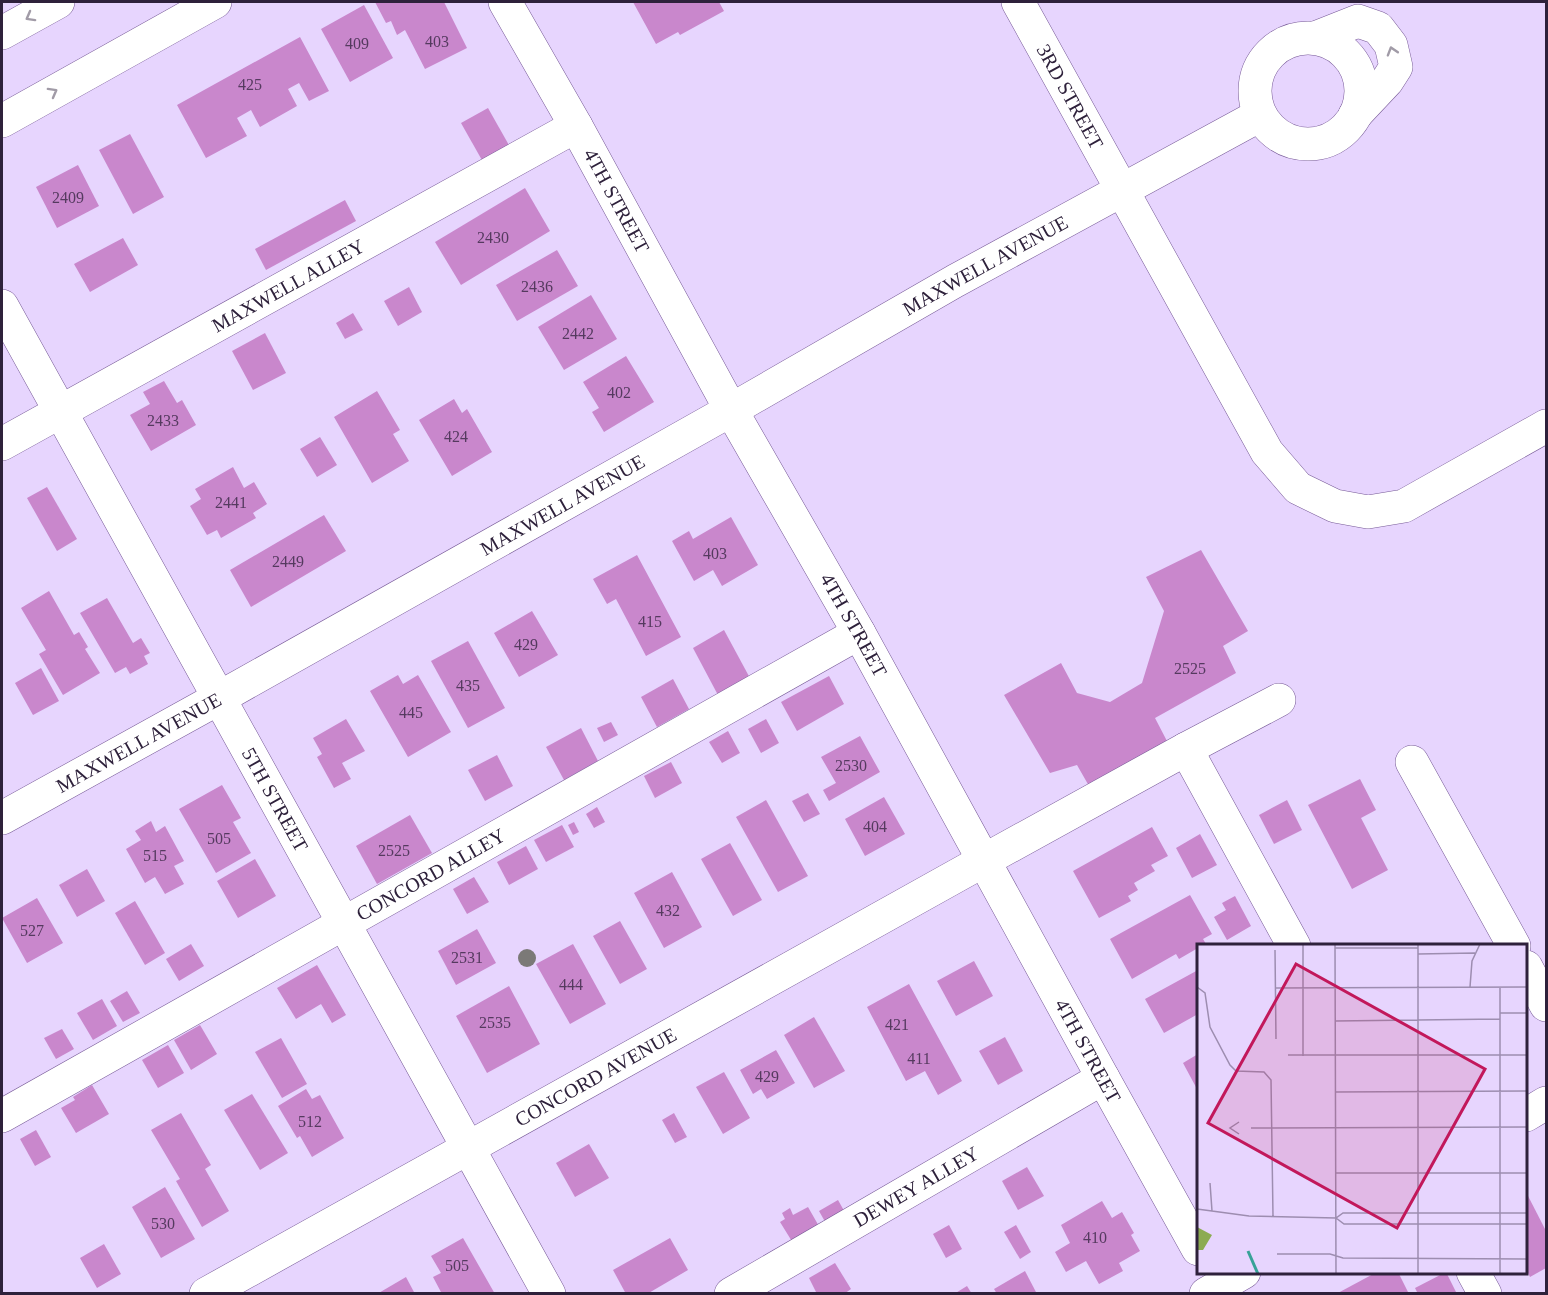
<svg xmlns="http://www.w3.org/2000/svg" width="1548" height="1295" font-family="Georgia,serif">
  <rect width="100%" height="100%" fill="#e7d5fe"/>
  <!-- building -->
  <g fill="#c987cc">
    <polygon points="375,2 444,2 467,48 425,69 405,30 397,35 391,21 386,23"/>
    <polygon points="633,2 719,2 724,11 680,35 678,32 656,44"/>
    <polygon points="364,5 393,58 350,82 321,29"/>
    <polygon points="300,37 329,91 309,101 299,83 288,89 297,106 260,127 251,110 237,118 247,136 206,158 177,105"/>
    <polygon points="488,108 510,147 483,162 461,123"/>
    <polygon points="130,134 164,197 133,214 99,150"/>
    <polygon points="78,165 99,206 57,228 36,187"/>
    <polygon points="525,188 550,231 461,285 435,242"/>
    <polygon points="345,200 356,221 266,270 255,249"/>
    <polygon points="123,238 138,265 90,292 74,264"/>
    <polygon points="557,250 578,286 517,321 496,285"/>
    <polygon points="409,287 422,312 398,326 384,301"/>
    <polygon points="591,295 617,339 564,370 538,327"/>
    <polygon points="353,313 363,330 345,339 336,323"/>
    <polygon points="265,333 286,373 253,390 232,351"/>
    <polygon points="626,356 654,402 604,432 592,412 599,408 583,382"/>
    <polygon points="164,381 177,403 182,400 196,425 151,451 130,415 150,404 143,392"/>
    <polygon points="377,391 400,430 393,434 409,461 372,483 334,417"/>
    <polygon points="454,399 462,413 467,409 492,452 452,476 419,420"/>
    <polygon points="320,437 337,465 317,477 300,449"/>
    <polygon points="233,467 244,488 254,482 267,504 253,513 256,518 221,538 217,530 207,535 190,506 201,499 195,489"/>
    <polygon points="47,487 77,539 57,551 27,498"/>
    <polygon points="324,515 346,551 251,607 230,570"/>
    <polygon points="731,517 758,565 722,586 713,570 694,581 672,541 689,531 693,539"/>
    <polygon points="1201,550 1248,631 1223,646 1236,673 1155,718 1168,743 1089,786 1077,765 1050,773 1004,695 1061,663 1077,693 1110,702 1142,683 1164,611 1146,577"/>
    <polygon points="637,555 681,637 646,656 616,599 607,604 593,579"/>
    <polygon points="49,591 74,635 79,632 88,647 85,649 100,673 63,695 39,654 46,650 21,608"/>
    <polygon points="107,598 133,643 141,638 150,653 144,656 148,664 130,674 126,667 115,673 80,613"/>
    <polygon points="532,611 558,655 519,677 494,633"/>
    <polygon points="724,630 751,680 719,697 693,648"/>
    <polygon points="468,641 505,708 468,728 431,661"/>
    <polygon points="41,668 59,701 33,715 15,683"/>
    <polygon points="398,675 403,684 418,675 451,732 408,757 370,691"/>
    <polygon points="829,676 844,704 797,731 781,702"/>
    <polygon points="673,679 689,709 657,727 641,697"/>
    <polygon points="346,719 365,751 342,763 351,779 334,788 317,757 322,754 313,738"/>
    <polygon points="766,719 779,743 761,753 748,729"/>
    <polygon points="611,722 618,735 604,742 597,728"/>
    <polygon points="581,728 598,761 564,780 546,747"/>
    <polygon points="728,731 740,753 722,763 709,742"/>
    <polygon points="860,736 880,772 829,801 823,790 836,783 821,757"/>
    <polygon points="497,755 513,786 485,801 468,770"/>
    <polygon points="671,762 682,783 655,798 644,776"/>
    <polygon points="1360,779 1376,810 1361,818 1388,870 1352,889 1308,805"/>
    <polygon points="222,785 241,818 233,822 251,853 216,873 179,809"/>
    <polygon points="808,793 820,814 804,822 792,801"/>
    <polygon points="884,797 905,834 865,856 845,819"/>
    <polygon points="766,800 808,876 778,892 736,817"/>
    <polygon points="1287,800 1302,830 1274,844 1259,815"/>
    <polygon points="597,807 605,822 594,828 586,814"/>
    <polygon points="410,815 432,853 377,884 356,846"/>
    <polygon points="151,821 156,832 165,826 184,861 174,866 184,884 165,894 155,877 145,883 126,849 141,840 135,831"/>
    <polygon points="574,822 579,832 573,835 568,825"/>
    <polygon points="562,825 574,847 546,862 534,840"/>
    <polygon points="1152,827 1168,856 1151,865 1155,871 1134,883 1138,890 1128,896 1131,901 1099,918 1073,871"/>
    <polygon points="1200,834 1217,865 1192,878 1176,848"/>
    <polygon points="730,843 762,900 733,916 701,859"/>
    <polygon points="526,846 538,869 509,885 497,862"/>
    <polygon points="255,859 276,896 238,918 217,881"/>
    <polygon points="87,869 105,901 77,917 59,885"/>
    <polygon points="672,872 702,927 664,948 634,893"/>
    <polygon points="474,877 489,902 467,914 453,889"/>
    <polygon points="1190,895 1212,934 1203,939 1206,944 1198,946 1198,948 1179,959 1176,954 1132,979 1110,939"/>
    <polygon points="1235,896 1251,926 1227,940 1214,917 1226,910 1222,903"/>
    <polygon points="37,898 63,943 27,963 2,918"/>
    <polygon points="135,901 165,953 145,965 115,913"/>
    <polygon points="620,921 647,969 620,984 593,936"/>
    <polygon points="477,929 496,963 456,985 438,951"/>
    <polygon points="191,944 204,966 179,981 166,959"/>
    <polygon points="573,944 606,1004 570,1024 536,964"/>
    <polygon points="974,961 993,996 956,1016 937,981"/>
    <polygon points="317,965 346,1015 332,1023 321,1004 296,1019 277,988"/>
    <polygon points="1198,970 1198,999 1196,1000 1198,1005 1198,1014 1164,1033 1145,999"/>
    <polygon points="909,984 962,1081 938,1095 925,1071 906,1081 867,1007"/>
    <polygon points="509,986 540,1044 487,1073 456,1016"/>
    <polygon points="127,991 140,1013 123,1022 110,1001"/>
    <polygon points="102,999 117,1026 93,1040 77,1013"/>
    <polygon points="814,1017 845,1071 814,1088 784,1035"/>
    <polygon points="200,1025 217,1054 191,1070 174,1040"/>
    <polygon points="62,1029 74,1049 56,1059 44,1038"/>
    <polygon points="1005,1037 1023,1071 998,1085 979,1051"/>
    <polygon points="281,1038 307,1084 282,1098 255,1052"/>
    <polygon points="168,1045 184,1073 158,1088 142,1060"/>
    <polygon points="776,1050 795,1083 767,1099 761,1089 753,1094 740,1070"/>
    <polygon points="1198,1054 1198,1088 1197,1089 1183,1063"/>
    <polygon points="724,1072 750,1118 723,1134 696,1087"/>
    <polygon points="92,1085 109,1114 76,1133 61,1108 75,1100 73,1097"/>
    <polygon points="306,1089 312,1099 320,1095 344,1138 312,1157 300,1136 297,1138 278,1106"/>
    <polygon points="252,1094 288,1153 260,1170 224,1110"/>
    <polygon points="181,1113 211,1165 205,1169 229,1211 202,1227 176,1181 180,1179 151,1130"/>
    <polygon points="674,1113 687,1137 675,1143 662,1120"/>
    <polygon points="36,1130 51,1157 35,1166 20,1139"/>
    <polygon points="589,1144 609,1178 575,1197 556,1163"/>
    <polygon points="1027,1167 1044,1196 1018,1210 1002,1181"/>
    <polygon points="165,1187 195,1239 161,1258 132,1207"/>
    <polygon points="1526,1192 1546,1231 1546,1268 1530,1277 1526,1269"/>
    <polygon points="838,1200 847,1216 828,1227 819,1211"/>
    <polygon points="1102,1201 1112,1218 1122,1212 1134,1233 1131,1235 1140,1251 1119,1263 1123,1271 1099,1284 1086,1261 1066,1272 1055,1252 1070,1243 1061,1225"/>
    <polygon points="808,1207 820,1228 793,1243 780,1222 785,1219 782,1213 790,1208 793,1215"/>
    <polygon points="949,1225 962,1249 946,1258 933,1234"/>
    <polygon points="1016,1225 1031,1252 1020,1259 1004,1232"/>
    <polygon points="463,1238 495,1294 442,1294 433,1277 441,1273 431,1256"/>
    <polygon points="670,1238 688,1270 647,1294 626,1294 613,1270"/>
    <polygon points="104,1244 121,1274 97,1288 80,1258"/>
    <polygon points="835,1263 851,1289 844,1294 817,1294 809,1278"/>
    <polygon points="1025,1271 1037,1294 997,1294 994,1289"/>
    <polygon points="1377,1272 1398,1272 1409,1294 1336,1294"/>
    <polygon points="1446,1272 1457,1294 1418,1294 1415,1288"/>
    <polygon points="406,1277 415,1294 377,1294"/>
    <polygon points="967,1286 972,1294 954,1294"/>
  </g>
  <g fill="none" stroke-linecap="round" stroke-linejoin="round">
    <defs>
      <g id="minor">
        <path id="s1" d="M505,2L576,126L731,410L859,633L1103,1078L1198,1249"/>
        <path id="s2" d="M1018,2L1267,452L1298,488L1335,506L1368,512L1404,506L1546,426"/>
        <polyline points="2,33 58,2"/>
        <circle cx="1308" cy="91" r="53"/>
        <polyline points="1315,38 1358,21 1378,28 1391,45 1396,67 1387,81 1355,115"/>
        <polyline points="2,121 215,2"/>
        <path id="s3" d="M2,306L549,1294"/>
        <path id="s4" d="M2,444L576,126"/>
        <polyline points="1186,749 1294,946"/>
        <polyline points="1412,762 1514,946"/>
        <path id="s5" d="M2,818L219,698L731,410L955,281L1260,115"/>
        <polyline points="1526,967 1546,1005"/>
        <polyline points="1526,1115 1546,1103"/>
        <path id="s6" d="M2,1116L859,633"/>
        <polyline points="1473,1272 1485,1294"/>
        <path id="s7" d="M206,1294L983,861L1186,749L1279,700"/>
        <path id="s8" d="M731,1294L1103,1078"/>
        <polyline points="1206,1294 1244,1272"/>
      </g>
    </defs>
    <!-- minor casing -->
    <use href="#minor" stroke="#775a97" stroke-width="34"/>
    <!-- minor -->
    <use href="#minor" stroke="#fff" stroke-width="33"/>
  </g>
  <!-- trees -->
  <circle fill="#7b7977" cx="527" cy="958" r="9"/>
  <!-- one-way arrows -->
  <defs><path id="oneway-chevron" d="M-2-3.5L2.5 0L-2 3.5" fill="none" stroke-width="1.6" stroke-linecap="round" stroke-linejoin="round" transform="scale(1.5)"/></defs>
  <g stroke="#a19ba7">
    <use href="#oneway-chevron" transform="translate(30 17) rotate(151)"/>
    <use href="#oneway-chevron" transform="translate(1392 51) rotate(-107)"/>
    <use href="#oneway-chevron" transform="translate(53 92) rotate(-29)"/>
  </g>
  <g text-anchor="middle" dominant-baseline="central" stroke-width="4.5" stroke-linejoin="round" paint-order="stroke">
    <!-- number labels -->
    <g font-size="16" fill="#553a5f">
      <text x="437" y="41">403</text>
      <text x="357" y="43">409</text>
      <text x="250" y="84">425</text>
      <text x="68" y="197">2409</text>
      <text x="493" y="237">2430</text>
      <text x="537" y="286">2436</text>
      <text x="578" y="333">2442</text>
      <text x="619" y="392">402</text>
      <text x="163" y="420">2433</text>
      <text x="456" y="436">424</text>
      <text x="231" y="502">2441</text>
      <text x="715" y="553">403</text>
      <text x="288" y="561">2449</text>
      <text x="650" y="621">415</text>
      <text x="526" y="644">429</text>
      <text x="1190" y="668">2525</text>
      <text x="468" y="685">435</text>
      <text x="411" y="712">445</text>
      <text x="851" y="765">2530</text>
      <text x="875" y="826">404</text>
      <text x="219" y="838">505</text>
      <text x="394" y="850">2525</text>
      <text x="155" y="855">515</text>
      <text x="668" y="910">432</text>
      <text x="32" y="930">527</text>
      <text x="467" y="957">2531</text>
      <text x="571" y="984">444</text>
      <text x="495" y="1022">2535</text>
      <text x="897" y="1024">421</text>
      <text x="919" y="1058">411</text>
      <text x="767" y="1076">429</text>
      <text x="310" y="1121">512</text>
      <text x="163" y="1223">530</text>
      <text x="1095" y="1237">410</text>
      <text x="457" y="1265">505</text>
    </g>
    <!-- street labels -->
    <g font-size="20" fill="#2e213b" stroke="#fff">
      <text stroke="none"><textPath href="#s2" startOffset="108">3RD STREET</textPath></text>
      <text stroke="none"><textPath href="#s1" startOffset="228">4TH STREET</textPath></text>
      <text stroke="none"><textPath href="#s5" startOffset="1128">MAXWELL AVENUE</textPath></text>
      <text stroke="none"><textPath href="#s4" startOffset="327">MAXWELL ALLEY</textPath></text>
      <text stroke="none"><textPath href="#s5" startOffset="642">MAXWELL AVENUE</textPath></text>
      <text stroke="none"><textPath href="#s1" startOffset="714">4TH STREET</textPath></text>
      <text stroke="none"><textPath href="#s5" startOffset="156">MAXWELL AVENUE</textPath></text>
      <text stroke="none"><textPath href="#s3" startOffset="564">5TH STREET</textPath></text>
      <text stroke="none"><textPath href="#s6" startOffset="492">CONCORD ALLEY</textPath></text>
      <text stroke="none"><textPath href="#s1" startOffset="1200">4TH STREET</textPath></text>
      <text stroke="none"><textPath href="#s7" startOffset="446">CONCORD AVENUE</textPath></text>
      <text stroke="none"><textPath href="#s8" startOffset="214">DEWEY ALLEY</textPath></text>
    </g>
  </g>
  <!-- overview -->
  <g transform="translate(1197 944)">
    <rect width="330" height="330" fill="#e7d5fe"/>
    <path d="M0,283L15,291L6,306H0Z" fill="#8cab52"/>
    <path fill="none" stroke="#37a297" stroke-width="3" d="M51,307L61,330"/>
    <path fill="none" stroke="#9d8db0" stroke-width="1.5" d="M138,0L139,330M221,0V330M138,4H221M78,6L79,95M221,10L278,9M0,43L8,49L13,83L33,121L39,127L67,128L74,136L76,272M273,43L275,17L283,0M303,43V330M79,44L330,43M303,69H330M138,77L303,75M91,111H330M106,112V0M138,148L330,147M54,184L330,183M42,190L33,184L42,178M138,229H330M13,239L15,267M0,265L52,272L139,274L146,269H330M139,274L147,280H330M80,310H133L146,314L330,315"/>
    <path fill="#c2185b" fill-opacity="0.15" stroke="#c2185b" stroke-width="3" d="M99,20L288,125L200,284L11,179Z"/>
    <rect width="330" height="330" fill="none" stroke="#2e213b" stroke-width="3"/>
  </g>
  <!-- border -->
  <rect width="1548" height="1295" fill="none" stroke="#2e213b" stroke-width="6"/>
</svg>
